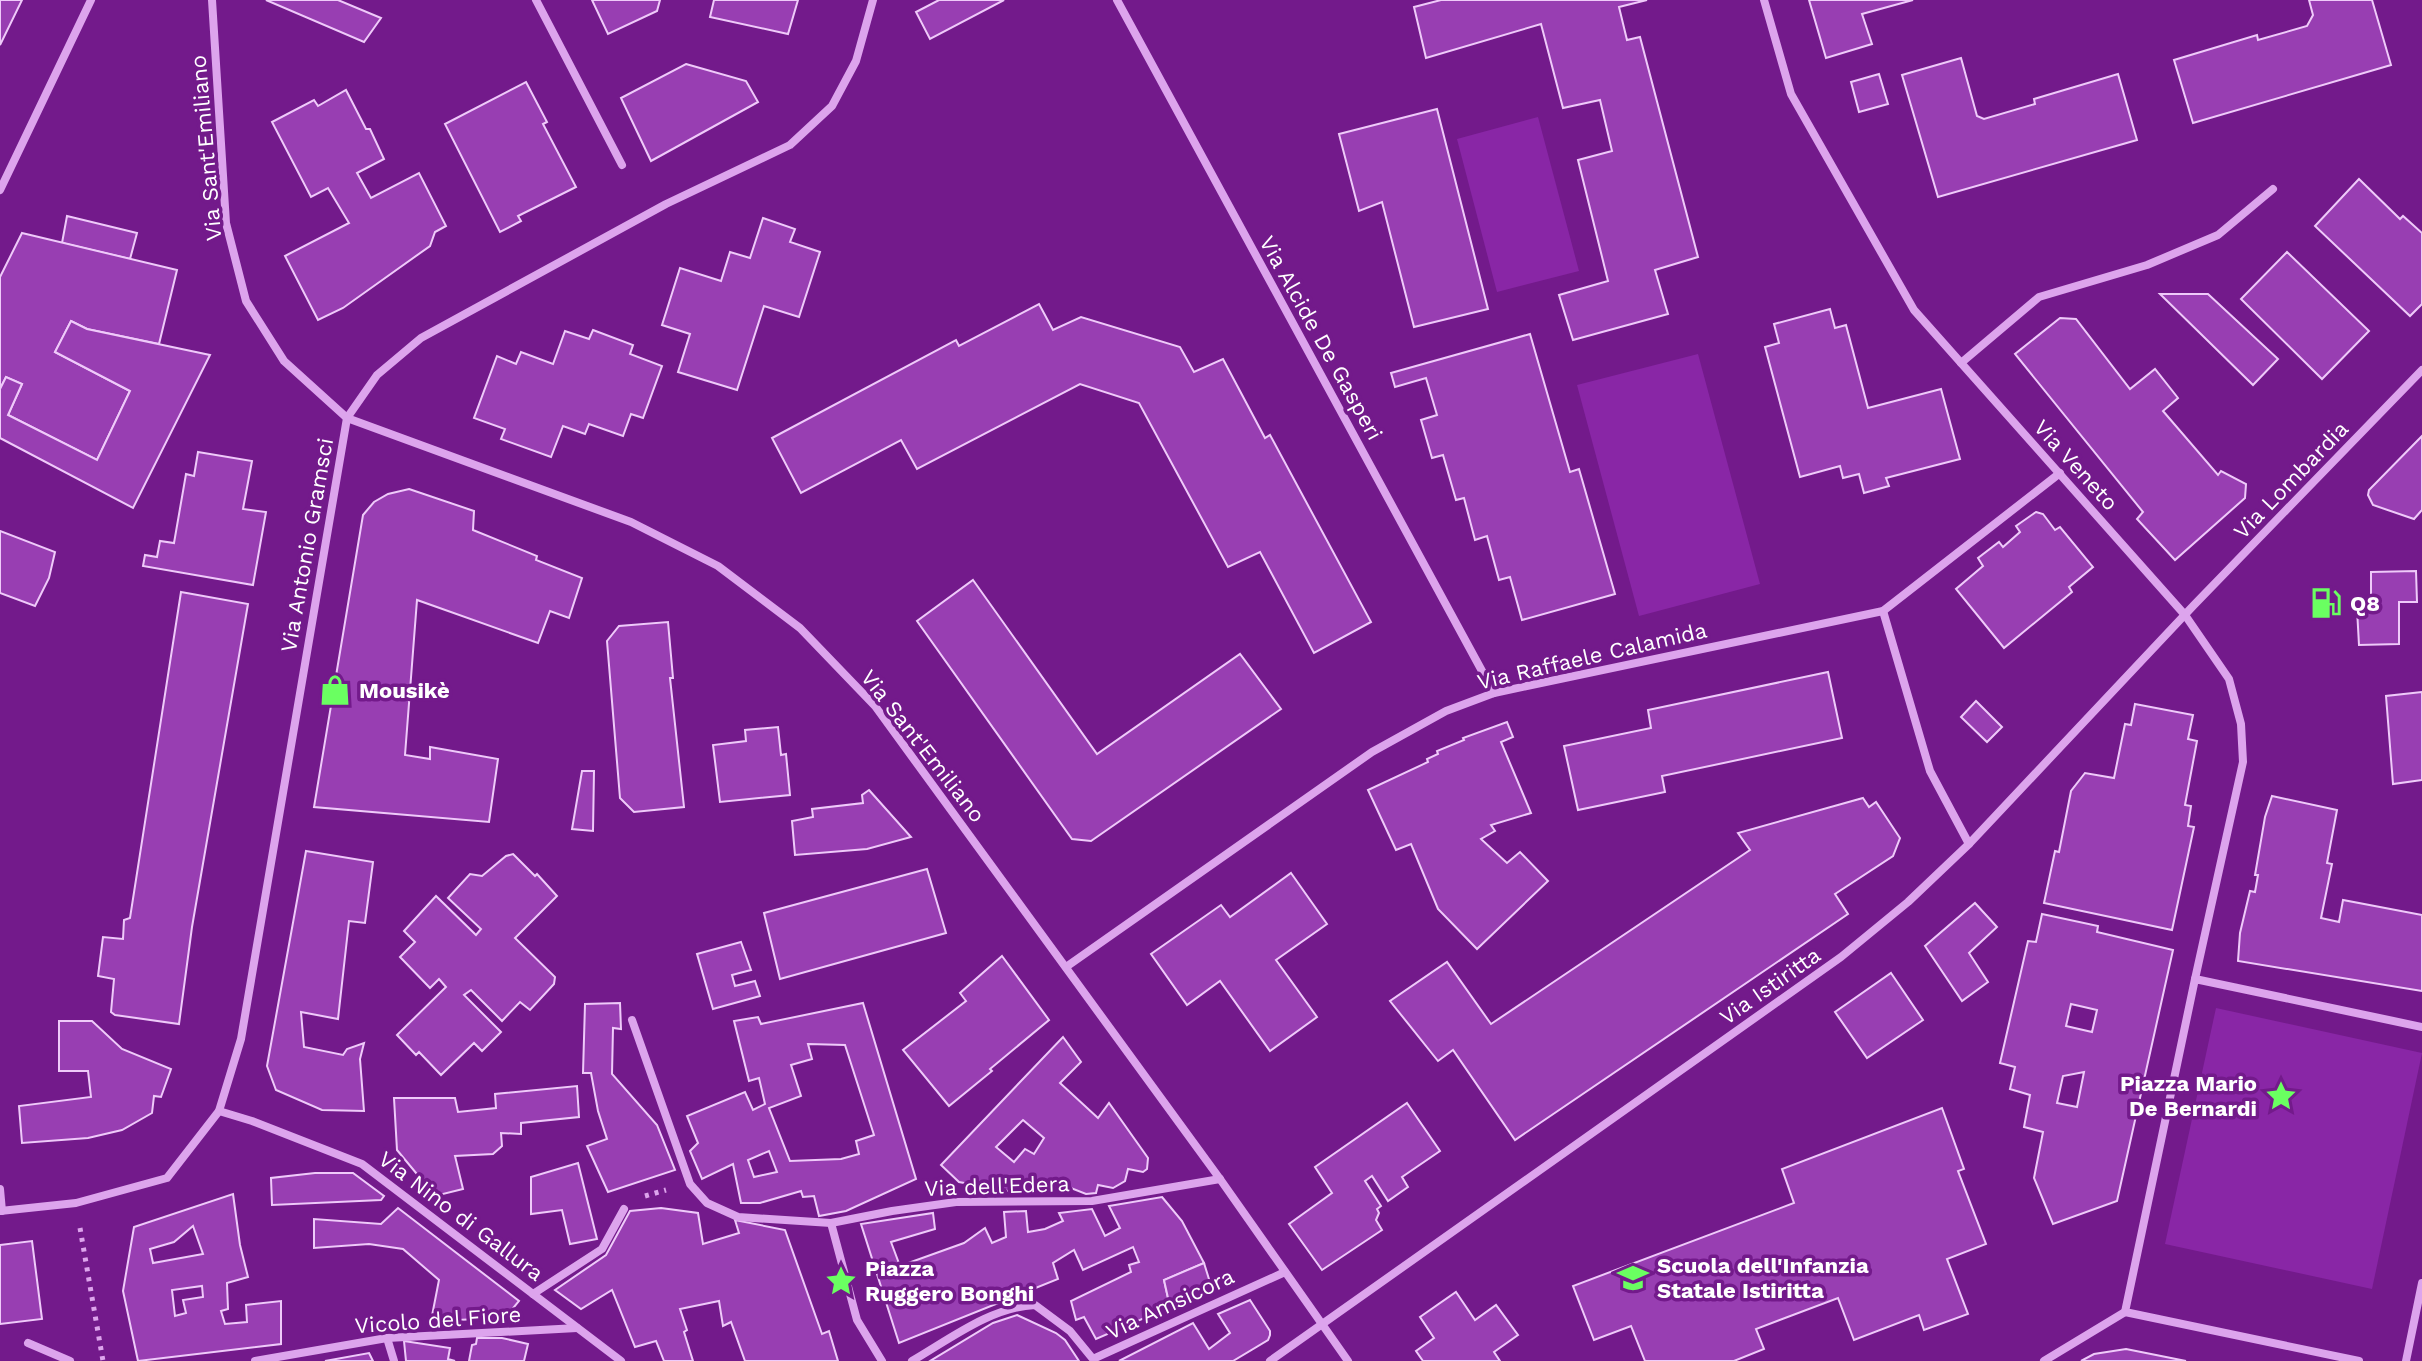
<svg xmlns="http://www.w3.org/2000/svg" width="2422" height="1361" font-family="'Work Sans',sans-serif">
  <rect width="100%" height="100%" fill="#731a8b"/>
  <!-- green -->
  <g fill="#8926a6">
    <polygon points="1538,117 1579,271 1497,292 1457,139"/>
    <polygon points="1698,354 1760,584 1639,616 1577,385"/>
    <polygon points="2216,1008 2422,1053 2372,1289 2165,1244"/>
  </g>
  <!-- building -->
  <g fill="#983eb2" stroke="#efcafa" stroke-width="2" fill-rule="evenodd">
    <polygon points="0,0 22,0 0,45"/>
    <polygon points="266,0 338,0 381,18 364,42"/>
    <polygon points="592,0 660,0 657,11 608,34"/>
    <polygon points="714,0 798,0 788,34 710,17"/>
    <polygon points="939,0 1004,0 930,39 916,12"/>
    <polygon points="1441,0 1647,0 1619,7 1627,40 1640,37 1698,257 1655,270 1668,314 1573,340 1559,295 1608,281 1578,160 1612,151 1600,100 1563,108 1541,24 1426,58 1414,7"/>
    <polygon points="1809,0 1913,0 1862,14 1872,44 1826,58"/>
    <polygon points="2309,0 2372,0 2391,65 2193,123 2174,60 2257,35 2258,40 2307,26 2313,15"/>
    <polygon points="1961,58 1977,116 1984,119 2035,104 2034,99 2118,74 2137,140 1938,197 1902,75"/>
    <polygon points="686,64 746,81 758,102 651,161 621,98"/>
    <polygon points="1879,74 1888,104 1859,112 1851,82"/>
    <polygon points="526,82 547,122 543,124 576,187 518,216 521,221 500,232 445,124"/>
    <polygon points="346,90 366,129 370,129 384,159 357,173 371,198 419,173 446,226 435,232 430,246 343,308 318,320 285,256 349,223 328,188 311,197 272,122 314,100 318,106"/>
    <polygon points="1437,109 1488,309 1414,327 1382,202 1359,211 1339,134"/>
    <polygon points="2359,179 2400,219 2403,216 2422,233 2422,304 2410,316 2315,226"/>
    <polygon points="67,216 137,233 130,259 62,243"/>
    <polygon points="763,218 795,229 790,242 820,252 799,317 764,306 737,390 678,372 690,334 662,325 680,268 721,281 730,252 750,258"/>
    <polygon points="22,233 177,270 159,344 87,329 71,321 55,352 130,391 97,460 8,415 22,384 6,377 0,389 0,277"/>
    <polygon points="2287,252 2369,331 2322,379 2241,299"/>
    <polygon points="2160,294 2208,294 2278,359 2253,385"/>
    <polygon points="1039,304 1053,330 1081,317 1180,347 1194,372 1223,359 1265,438 1270,435 1371,622 1314,653 1260,552 1228,567 1139,403 1080,384 917,469 901,440 801,493 772,438 956,340 959,346"/>
    <polygon points="1830,309 1835,328 1846,325 1868,408 1941,389 1960,459 1886,478 1889,486 1864,493 1859,474 1843,478 1840,466 1800,477 1765,347 1779,343 1774,324"/>
    <polygon points="2060,318 2076,319 2130,389 2155,369 2178,398 2163,411 2218,475 2221,471 2246,484 2245,498 2175,560 2137,519 2143,512 2015,354"/>
    <polygon points="71,321 87,329 210,355 133,508 0,438 0,389 6,377 22,384 8,415 97,460 130,391 55,352"/>
    <polygon points="593,330 633,345 630,354 662,366 643,418 631,414 623,436 589,424 585,434 563,426 551,457 501,439 505,429 474,418 497,356 516,364 521,352 553,364 565,331 589,339"/>
    <polygon points="1530,334 1570,472 1579,469 1615,594 1522,620 1510,577 1499,580 1487,536 1475,540 1464,498 1456,500 1443,455 1432,458 1421,420 1437,415 1426,378 1395,387 1391,373"/>
    <polygon points="2422,436 2422,510 2414,519 2373,505 2368,495 2369,490"/>
    <polygon points="198,452 252,461 243,509 266,512 253,585 143,566 145,555 157,557 160,541 174,543 186,474 194,476"/>
    <polygon points="409,489 474,511 473,530 537,556 536,560 582,578 569,618 550,611 538,643 417,600 405,755 430,759 430,747 498,759 489,822 314,807 363,515 374,502 388,494"/>
    <polygon points="2036,512 2043,514 2055,530 2060,527 2093,567 2069,587 2072,592 2004,648 1956,589 1983,566 1978,558 1999,542 2003,547 2020,532 2016,526"/>
    <polygon points="0,531 55,552 49,578 35,606 0,593"/>
    <polygon points="2416,571 2417,602 2399,602 2399,644 2359,645 2357,609 2371,610 2371,572"/>
    <polygon points="973,580 1097,754 1240,654 1281,709 1091,841 1072,839 917,621"/>
    <polygon points="181,592 248,604 192,927 179,1024 115,1015 111,1012 114,979 98,976 103,937 123,939 124,920 130,918"/>
    <polygon points="668,622 673,678 670,678 684,807 634,812 620,798 607,641 619,626"/>
    <polygon points="1828,672 1842,738 1662,776 1665,792 1578,810 1564,746 1651,728 1648,710"/>
    <polygon points="2422,692 2422,780 2393,784 2386,696"/>
    <polygon points="1976,701 2002,727 1987,742 1961,717"/>
    <polygon points="2135,704 2193,715 2188,739 2197,741 2185,805 2191,806 2188,826 2194,827 2172,930 2044,903 2055,851 2059,852 2071,791 2085,773 2114,778 2125,724 2131,725"/>
    <polygon points="1507,722 1513,737 1501,742 1531,813 1491,825 1495,831 1481,839 1507,863 1520,852 1548,881 1477,949 1438,909 1411,844 1396,850 1368,790 1428,762 1427,759 1438,754 1437,751 1464,740 1463,738"/>
    <polygon points="778,727 781,755 786,754 790,795 720,802 713,745 746,741 745,730"/>
    <polygon points="582,771 594,771 593,831 572,829"/>
    <polygon points="869,790 911,837 867,849 795,855 792,821 813,817 812,809 863,803 862,795"/>
    <polygon points="2272,796 2337,810 2327,863 2332,864 2321,918 2339,922 2343,900 2422,915 2422,991 2238,961 2240,933 2250,891 2255,892 2258,875 2255,875 2265,817"/>
    <polygon points="1863,798 1869,807 1876,802 1900,838 1893,856 1835,894 1848,914 1515,1140 1453,1050 1438,1061 1390,1001 1447,962 1491,1024 1750,850 1738,833"/>
    <polygon points="306,851 373,862 365,923 349,921 338,1019 301,1012 304,1047 343,1055 347,1049 364,1043 360,1059 364,1111 322,1110 276,1090 267,1066"/>
    <polygon points="513,854 535,876 537,874 557,896 515,938 555,977 554,984 530,1010 520,1002 502,1021 471,990 464,995 501,1032 482,1051 474,1043 441,1075 419,1052 416,1055 397,1035 446,987 439,979 430,988 400,957 415,942 404,931 436,896 476,935 481,929 448,898 470,874 482,876 506,856"/>
    <polygon points="927,869 946,933 780,979 764,913"/>
    <polygon points="1291,873 1327,924 1276,960 1317,1017 1270,1051 1220,981 1187,1005 1151,954 1221,905 1230,917"/>
    <polygon points="1975,903 1997,927 1969,953 1988,982 1962,1001 1925,946"/>
    <path d="M2042,914L2098,926L2097,932L2173,950L2117,1201L2053,1224L2034,1178L2043,1132L2024,1127L2030,1095L2010,1089L2015,1067L2000,1063L2028,941L2036,942ZM2071,1004L2097,1010L2092,1032L2066,1026ZM2084,1072L2077,1107L2057,1103L2063,1076Z"/>
    <polygon points="741,942 751,970 732,975 735,986 755,981 760,996 713,1009 697,954"/>
    <polygon points="1002,956 1049,1020 990,1069 992,1071 949,1106 903,1050 966,1001 960,993"/>
    <polygon points="1891,973 1923,1020 1867,1058 1835,1012"/>
    <polygon points="620,1003 621,1029 613,1028 612,1074 657,1125 675,1170 608,1192 587,1146 607,1139 598,1111 591,1073 583,1073 585,1004"/>
    <path d="M863,1003L916,1179L846,1211L819,1216L814,1196L803,1197L801,1191L760,1203H741L733,1164L702,1179L690,1151L698,1143L687,1116L745,1092L753,1110L765,1104L759,1078L749,1081L734,1021L758,1017L761,1024ZM808,1044L845,1045L874,1135L856,1141L859,1154L841,1159L790,1161L769,1108L801,1096L791,1065L812,1059ZM769,1151L777,1172L754,1177L748,1160Z"/>
    <polygon points="59,1021 92,1021 122,1049 171,1069 161,1097 154,1096 152,1113 122,1130 88,1138 22,1143 19,1106 91,1097 88,1071 59,1071"/>
    <path d="M1063,1037L1081,1062L1060,1083L1098,1118L1109,1103L1148,1158L1147,1169L1143,1172L1128,1169L1125,1181L1113,1188L1098,1185L1096,1193L1086,1194L1071,1188L1014,1192L959,1182L941,1165ZM1023,1120L1044,1138L1034,1154L1025,1149L1014,1162L996,1147Z"/>
    <polygon points="577,1086 579,1117 521,1123 521,1134 501,1133 502,1146 493,1154 455,1156 463,1189 435,1196 397,1150 394,1098 455,1098 458,1112 496,1108 495,1094"/>
    <polygon points="1407,1103 1440,1151 1402,1177 1408,1187 1388,1201 1372,1176 1365,1181 1381,1206 1377,1209 1379,1213 1376,1220 1382,1230 1322,1270 1289,1224 1332,1193 1315,1167"/>
    <polygon points="1942,1108 1964,1169 1958,1171 1986,1244 1947,1259 1968,1314 1924,1330 1919,1315 1854,1340 1838,1298 1756,1329 1764,1349 1734,1361 1645,1361 1631,1326 1594,1340 1573,1286 1794,1203 1782,1169"/>
    <polygon points="578,1163 597,1239 570,1244 562,1210 531,1214 531,1177"/>
    <polygon points="315,1173 353,1173 384,1196 381,1200 272,1205 271,1178"/>
    <path d="M233,1194L240,1245L248,1277L227,1283L228,1309L221,1311L225,1324L247,1322L246,1305L281,1301V1344L138,1361L123,1291L134,1227ZM193,1226L203,1254L153,1263L150,1249L174,1242ZM202,1286L203,1297L183,1300L186,1313L175,1316L172,1290Z"/>
    <polygon points="1162,1197 1182,1221 1204,1263 1164,1280 1170,1307 1096,1339 1084,1317 1076,1320 1071,1301 1131,1272 1129,1265 1139,1262 1133,1247 1083,1270 1074,1250 1053,1263 1058,1279 899,1343 861,1224 933,1213 935,1229 891,1242 900,1266 964,1243 985,1228 992,1243 1006,1237 1004,1212 1026,1211 1028,1232 1045,1229 1063,1221 1059,1213 1092,1209 1105,1236 1120,1228 1109,1206"/>
    <polygon points="398,1208 519,1301 505,1318 431,1321 439,1280 403,1249 369,1244 314,1248 314,1219 381,1224"/>
    <polygon points="661,1208 698,1213 703,1244 739,1233 735,1220 785,1230 822,1334 829,1331 838,1361 745,1361 731,1322 723,1326 719,1301 680,1309 687,1330 684,1332 693,1361 664,1361 656,1341 635,1347 612,1290 581,1309 555,1290 606,1255 630,1211"/>
    <polygon points="32,1241 42,1319 0,1324 0,1245"/>
    <polygon points="1204,1263 1213,1292 1170,1307 1164,1280"/>
    <polygon points="1456,1292 1475,1320 1496,1305 1518,1335 1494,1352 1500,1361 1423,1361 1416,1351 1434,1338 1420,1317"/>
    <polygon points="1250,1300 1270,1331 1270,1335 1268,1340 1233,1361 1119,1361 1193,1323 1209,1349 1230,1333 1218,1314"/>
    <polygon points="1017,1315 1056,1333 1065,1340 1079,1361 930,1361 993,1323"/>
    <polygon points="477,1338 502,1338 528,1344 524,1361 469,1361 472,1345 476,1344"/>
    <polygon points="404,1341 450,1348 448,1359 455,1361 406,1361"/>
    <polygon points="2126,1349 2186,1361 2081,1361 2094,1354"/>
    <polygon points="369,1353 373,1361 325,1361"/>
  </g>
  <g fill="none" stroke-linecap="round" stroke-linejoin="round">
    <!-- path -->
    <g stroke="#dda4ed" stroke-width="5" stroke-dasharray="4 6" stroke-linecap="butt">
      <polyline points="645,1196 666,1190"/>
      <polyline points="80,1228 103,1361"/>
    </g>
    <!-- street -->
    <g stroke="#dda4ed" stroke-width="8">
      <polyline points="212,0 226,223 246,301 284,361 347,418 631,522 718,566 800,628 875,706 1220,1179 1348,1361"/>
      <polyline points="536,0 622,165"/>
      <polyline points="1117,0 1494,693"/>
      <polyline points="1764,0 1791,94 1914,310 2185,615 2229,679 2241,724 2243,762 2195,979"/>
      <polyline points="0,190 91,0"/>
      <polyline points="1961,363 2039,297 2147,265 2218,235 2273,189"/>
      <polyline points="1883,611 1930,771 1969,844"/>
      <polyline points="1066,967 1372,752 1446,711 1494,693 1883,611 2060,473"/>
      <polyline points="632,1020 690,1184 707,1203 738,1217 831,1223 892,1211 956,1202 1092,1201 1220,1179"/>
      <polyline points="219,1111 252,1121 362,1164 621,1361"/>
      <polyline points="0,1189 2,1211"/>
      <polyline points="0,1211 76,1203 167,1178 219,1111 241,1039 347,418 377,375 421,338 666,204 790,145 832,106 856,61 873,0"/>
      <polyline points="831,1223 857,1320 882,1361"/>
      <polyline points="533,1294 602,1249 624,1209"/>
      <polyline points="387,1338 394,1361"/>
      <polyline points="28,1343 70,1361"/>
      <polyline points="255,1361 387,1338 577,1328"/>
      <path d="M912,1361C950,1339 991,1307 1035,1305L1070,1331L1093,1359L1285,1272"/>
      <polyline points="1270,1361 1841,957 1908,902 1969,844 2194,605 2422,370"/>
      <polyline points="2044,1361 2125,1312"/>
      <polyline points="2359,1361 2125,1312 2195,979 2422,1027"/>
      <polyline points="2406,1361 2422,1283"/>
    </g>
  </g>
  <!-- icons -->
  <defs>
    <symbol id="fuel-bare" viewBox="-9 -9 18 18"><path d="M-5.5-6h7V0h2V4h1.3V-2.5L3-4.5l.8-.8L6-3V5H2.5V1h-1V6h-7ZM-4.2-4.7v3.2H.2V-4.7Z" fill="#6aff61" stroke="#731a8b" stroke-width="2.5" paint-order="stroke"/></symbol>
    <symbol id="shop-bare" viewBox="-9 -9 18 18"><path d="M-5-2.5h2.3a2.7 3.5 0 0 1 5.4 0H5L5.5 6h-11ZM-1.5-2.5h3a1.5 2.3 0 0 0-3 0Z" fill="#6aff61" stroke="#731a8b" stroke-width="2.5" paint-order="stroke"/></symbol>
    <symbol id="sight-bare" viewBox="-9 -9 18 18"><path d="M0-6L1.8-2.2L6-1.7L2.9 1.2L3.7 5.4L0 3.3L-3.7 5.4L-2.9 1.2L-6-1.7L-1.8-2.2Z" fill="#6aff61" stroke="#731a8b" stroke-width="2.5" paint-order="stroke"/></symbol>
    <symbol id="school-bare" viewBox="-9 -9 18 18"><path d="M0-5L7-2L0 1L-7-2ZM-4 1L0 2.5L4 1V4Q0 6-4 4Z" fill="#6aff61" stroke="#731a8b" stroke-width="2.5" paint-order="stroke"/></symbol>
  </defs>
  <g fill-rule="evenodd">
    <use href="#fuel-bare" x="2304" y="581" width="44" height="44"/>
    <use href="#shop-bare" x="313" y="668" width="44" height="44"/>
    <use href="#sight-bare" x="2259" y="1074" width="44" height="44"/>
    <use href="#school-bare" x="1611" y="1256" width="44" height="44"/>
    <use href="#sight-bare" x="819" y="1259" width="44" height="44"/>
  </g>
  <g text-anchor="middle" dominant-baseline="central" stroke-width="7" stroke-linejoin="round" paint-order="stroke">
    <!-- street labels -->
    <g font-size="22" fill="#fff" stroke="#731a8b">
      <text transform="translate(206 148) rotate(-95)">Via Sant'Emiliano</text>
      <text transform="translate(1321 338) rotate(61)">Via Alcide De Gasperi</text>
      <text transform="translate(2076 465) rotate(48)">Via Veneto</text>
      <text transform="translate(2291 480) rotate(-46)">Via Lombardia</text>
      <text transform="translate(307 545) rotate(-80)">Via Antonio Gramsci</text>
      <text transform="translate(1592 656) rotate(-13)">Via Raffaele Calamida</text>
      <text transform="translate(923 746) rotate(52)">Via Sant'Emiliano</text>
      <text transform="translate(1770 986) rotate(-35)">Via Istiritta</text>
      <text transform="translate(997 1186) rotate(-2)">Via dell'Edera</text>
      <text transform="translate(461 1216) rotate(37)">Via Nino di Gallura</text>
      <text transform="translate(1170 1304) rotate(-25)">Via Amsicora</text>
      <text transform="translate(438 1320) rotate(-4)">Vicolo del Fiore</text>
    </g>
    <!-- poi labels -->
    <g font-size="22" font-weight="bold" fill="#fff" stroke="#731a8b" text-anchor="start">
      <text x="2350" y="603">Q8</text>
      <text x="359" y="690">Mousikè</text>
      <text x="2257" y="1083" text-anchor="end">Piazza Mario<tspan x="2257" dy="25">De Bernardi</tspan></text>
      <text x="1657" y="1265">Scuola dell'Infanzia<tspan x="1657" dy="25">Statale Istiritta</tspan></text>
      <text x="865" y="1268">Piazza<tspan x="865" dy="25">Ruggero Bonghi</tspan></text>
    </g>
  </g>
</svg>
